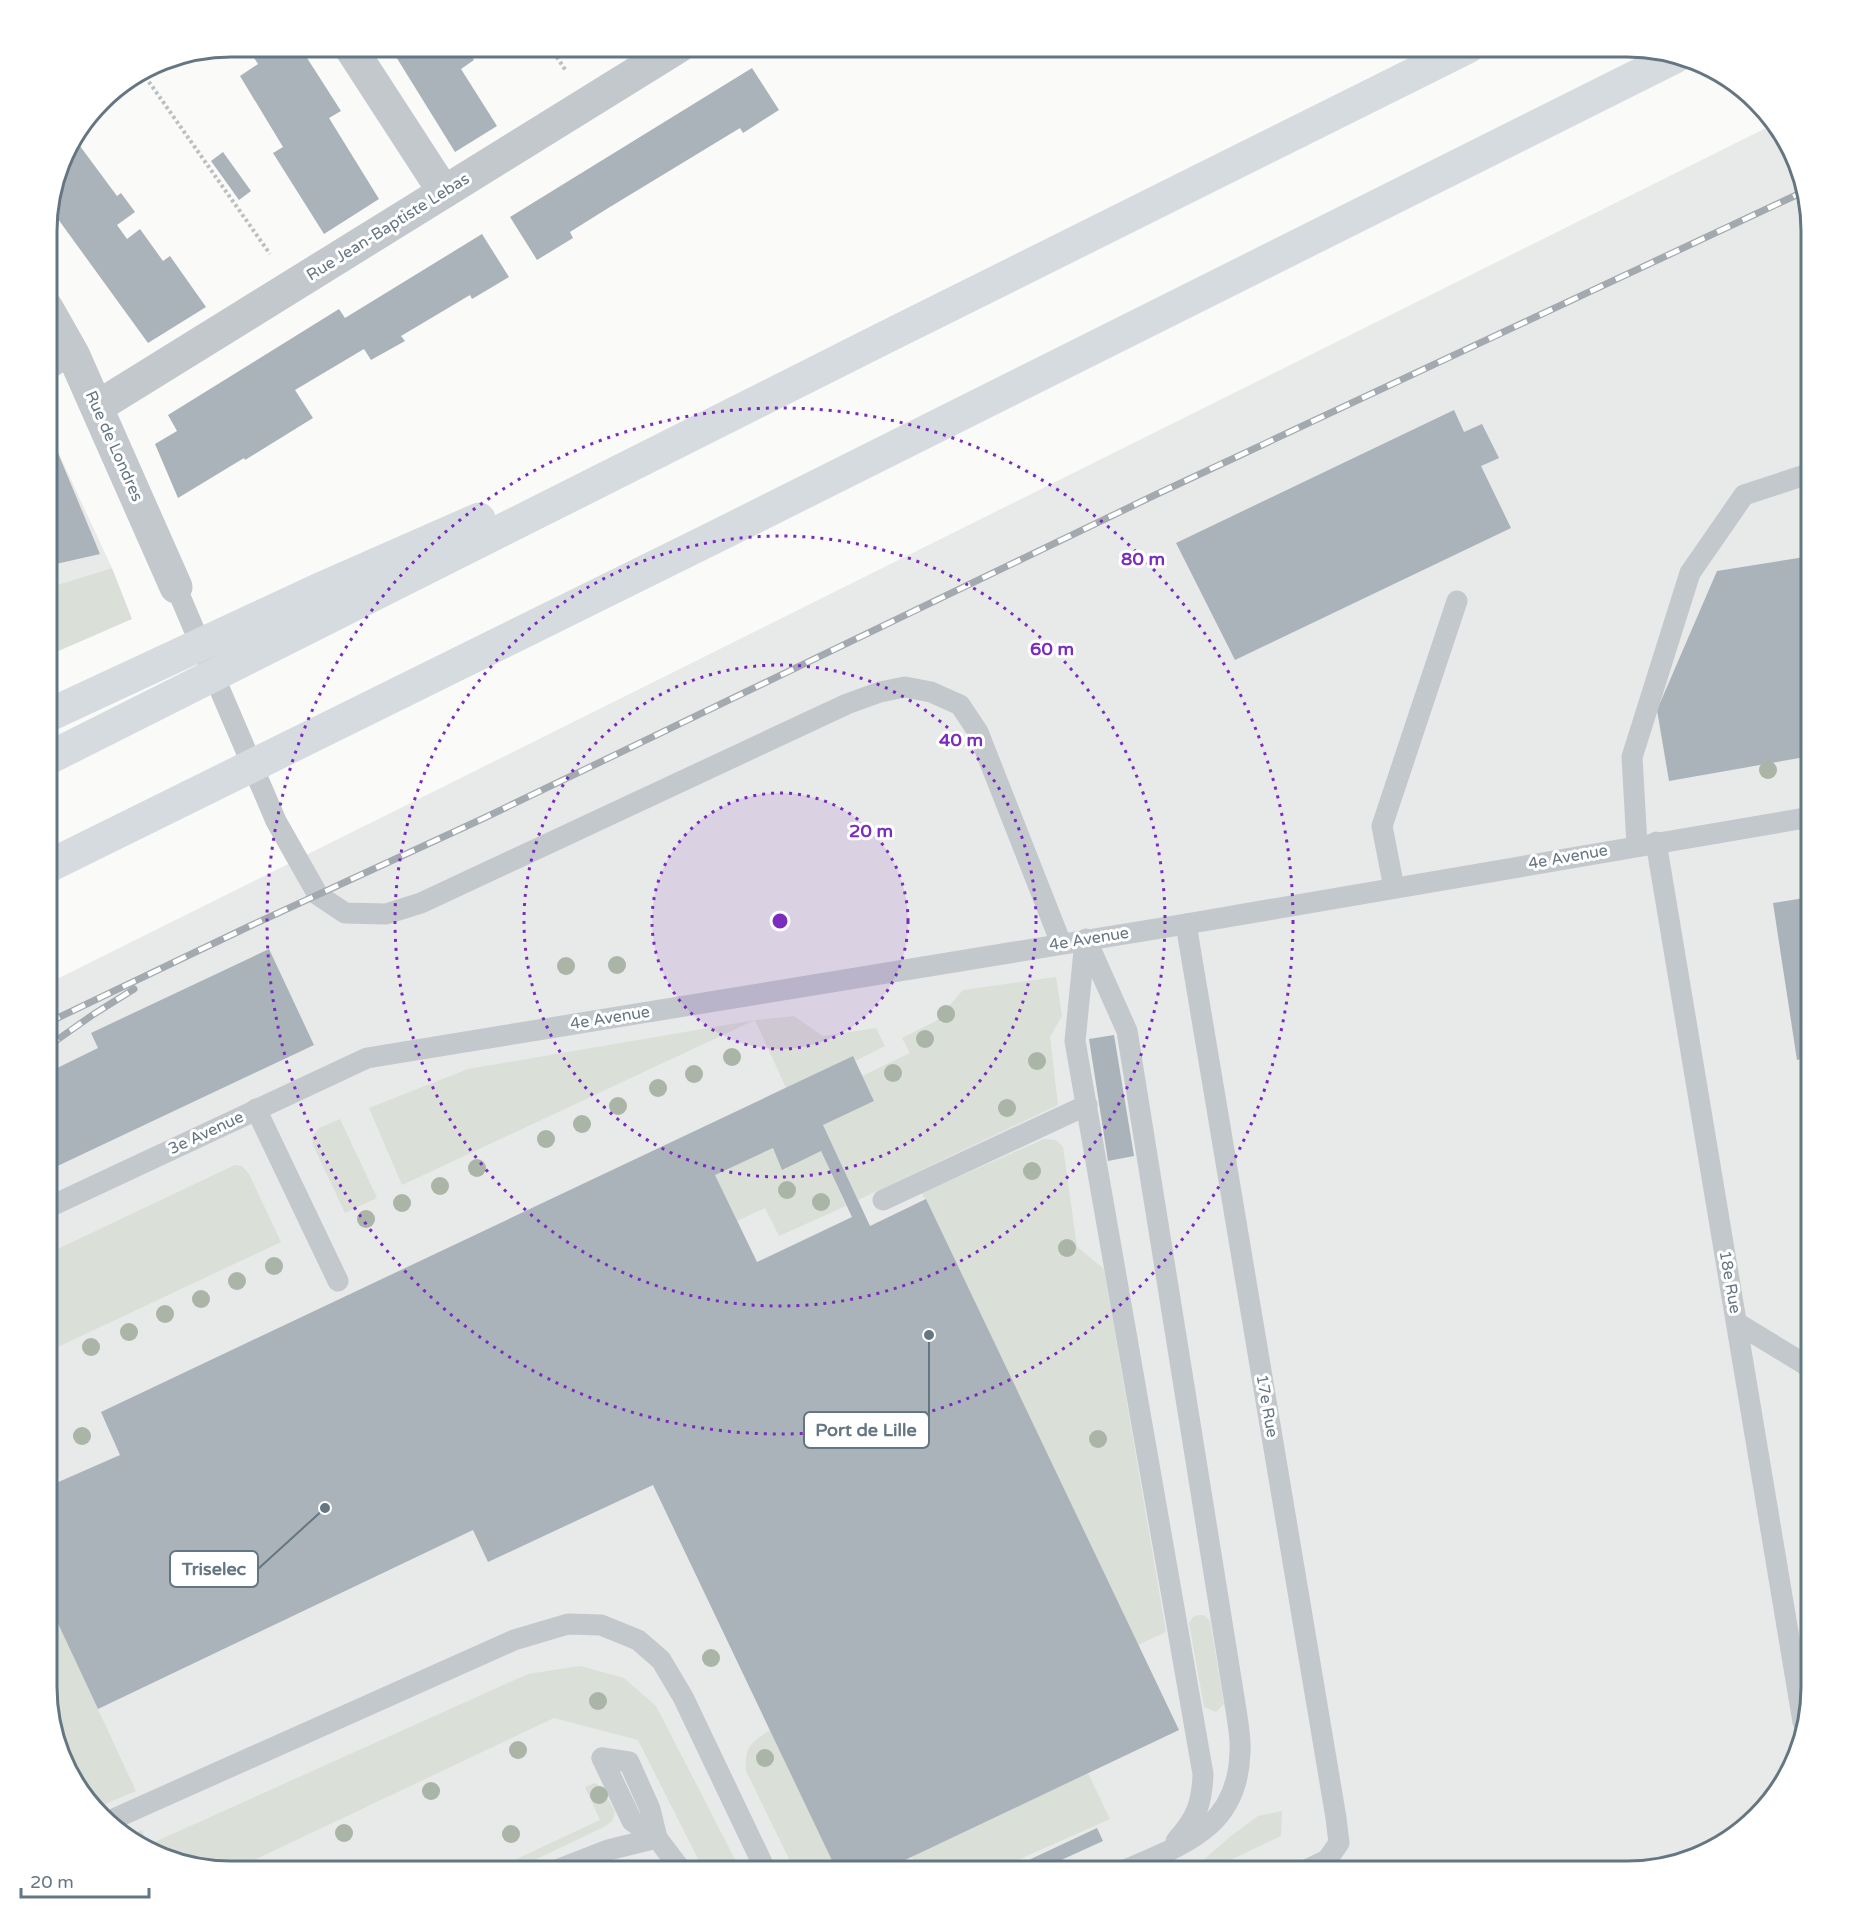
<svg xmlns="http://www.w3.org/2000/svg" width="1858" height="1918" font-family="'Varela Round',sans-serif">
  <rect width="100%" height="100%" fill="#fafaf8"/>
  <!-- built -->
  <g fill="#e8e9e9">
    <polygon points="1774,124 1802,172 1811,231 1811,1687 1793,1768 1748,1826 1686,1862 1627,1871 231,1871 150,1853 92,1808 60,1757 47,1687 47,984"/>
    <polygon points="47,428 112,568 47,588"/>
  </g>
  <!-- green -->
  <g fill="#dadfd7">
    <polygon points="112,568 132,619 47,656 47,588"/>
    <polygon points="1056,977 1062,1016 1050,1037 1058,1105 858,1200 823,1125 874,1101 862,1076 910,1053 902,1038 936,1021 963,990"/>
    <polygon points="794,1016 823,1036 876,1028 885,1046 855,1061 786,1088 755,1020 402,1185 369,1108 468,1069 755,1020"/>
    <polygon points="340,1119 377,1198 345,1213 313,1145 312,1137 319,1128"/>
    <polygon points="1044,1139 1056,1140 1063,1147 1077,1247 1104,1269 1166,1632 1138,1645 922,1193"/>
    <polygon points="773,1148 783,1169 821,1151 846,1206 779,1236 765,1208 737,1221 715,1175"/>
    <polygon points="235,1165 242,1166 249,1174 281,1242 47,1352 47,1254"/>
    <polygon points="47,1600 136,1791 105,1804 91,1806 60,1757 47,1687"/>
    <polygon points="1198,1615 1204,1615 1210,1621 1224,1704 1216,1712 1204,1707 1189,1623 1193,1617"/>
    <polygon points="580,1666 624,1678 656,1706 741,1871 704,1871 638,1740 554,1718 231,1871 150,1853 128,1836 142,1830 148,1845 528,1674"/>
    <path d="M770,1730L837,1871H795L746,1771C745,1746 750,1743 770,1730Z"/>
    <polygon points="1088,1773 1110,1819 993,1871 919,1871 912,1857"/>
    <polygon points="595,1783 602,1788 615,1812 612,1821 604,1827 511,1871 491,1871 600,1820 585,1787"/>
    <polygon points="1282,1811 1281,1836 1207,1871 1185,1871 1198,1865 1232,1835 1258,1816"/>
  </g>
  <!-- building -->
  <g fill="#aab3b9" fill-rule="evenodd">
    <polygon points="247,47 300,47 341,111 329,118 379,199 324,234 273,153 283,147 240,76 258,64"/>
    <polygon points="390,47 466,47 474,60 461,69 497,126 455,152"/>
    <polygon points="752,68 779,110 743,133 740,128 605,210 570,232 573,238 537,260 510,217"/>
    <polygon points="74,138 117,196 121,193 135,212 117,225 127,239 140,229 163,261 170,256 206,307 148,343 50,208 66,149"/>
    <polygon points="223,152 251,191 239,200 211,161"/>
    <polygon points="482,234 509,277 472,299 470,295 401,336 405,341 371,360 364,349 295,390 313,418 245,460 244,458 178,498 155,444 177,431 168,415 339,309 345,318"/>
    <polygon points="1454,410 1464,432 1482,424 1499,458 1481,466 1511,528 1235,660 1176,543"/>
    <polygon points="58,453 100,554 47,566 47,456"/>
    <polygon points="1811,556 1811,756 1669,781 1657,710 1717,571"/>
    <polygon points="1811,897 1811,1057 1797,1060 1773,903"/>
    <polygon points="269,949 314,1045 49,1170 47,1165 47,1073 98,1048 91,1033"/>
    <polygon points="1114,1035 1134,1156 1108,1161 1089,1039"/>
    <path d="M853,1056L874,1101L823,1125L870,1226L926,1199L1179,1730L882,1871H837L653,1485L488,1562L473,1530L98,1709L47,1600V1487L120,1455L101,1412ZM773,1148L782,1170L821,1151L852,1217L757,1262L715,1175Z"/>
    <polygon points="1097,1828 1103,1841 1037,1871 1019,1871 1016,1866"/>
  </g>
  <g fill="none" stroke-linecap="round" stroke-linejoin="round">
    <!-- path -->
    <g stroke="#bbbfc2" stroke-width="4" stroke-dasharray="3 3" stroke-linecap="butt">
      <polyline points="550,47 566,71"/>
      <polyline points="142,72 270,254"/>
    </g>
    <!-- service -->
    <g stroke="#c3c8cc" stroke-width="21">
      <polyline points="47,370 73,354"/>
      <polyline points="176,587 276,821 318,895 345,913 386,914 421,903 847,704 880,692 905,687 931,692 960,705 978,732 1061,943"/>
      <polyline points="1656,842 1803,1722"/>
      <polyline points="1637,845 1632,757 1690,573 1744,495 1811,473"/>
      <polyline points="1394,888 1382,826 1457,601"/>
      <polyline points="1186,924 1336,1818 1339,1843 1327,1860 1304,1871"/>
      <path d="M1086,939L1127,1031L1236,1710C1238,1724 1241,1738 1240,1752C1238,1829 1183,1844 1123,1871"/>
      <path d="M1085,941L1075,1041L1203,1774C1202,1804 1196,1819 1176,1841"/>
      <polyline points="256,1109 338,1281"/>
      <polyline points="883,1200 1087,1105"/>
      <polyline points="47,1208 367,1058 1186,924 1811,817"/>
      <polyline points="1737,1323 1811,1368"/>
      <polyline points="602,1758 632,1821 657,1838 682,1871"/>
      <polyline points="602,1758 629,1762 650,1809 657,1838"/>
      <polyline points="109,1821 514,1640 568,1624 601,1625 638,1640 661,1660 683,1697 766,1871"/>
      <polyline points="554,1871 608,1850 657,1838"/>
    </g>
    <!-- minor -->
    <g stroke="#c3c8cc" stroke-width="33">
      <polyline points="350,47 444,192"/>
      <polyline points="47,308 73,354 176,587"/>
      <polyline points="97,407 678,47"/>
    </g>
    <!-- motorway -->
    <g stroke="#d6dbdf" stroke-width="33">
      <polyline points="47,716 320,589 479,519"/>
      <polyline points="47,759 884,338 1468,47"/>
      <polyline points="47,867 719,535 1675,57"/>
    </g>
    <defs>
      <g id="rail">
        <polyline points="47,1023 252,925 482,819 1155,495 1805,191"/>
        <polyline points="47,1047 94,1014 134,989"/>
      </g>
    </defs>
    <!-- rail casing -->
    <use href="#rail" stroke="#a2aab0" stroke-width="7"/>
    <!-- rail -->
    <use href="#rail" stroke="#fff" stroke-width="4.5" stroke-dasharray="14" stroke-linecap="butt"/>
  </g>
  <!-- trees -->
  <g fill="#aab4a7">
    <circle cx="1768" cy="770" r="9"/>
    <circle cx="617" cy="965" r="9"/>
    <circle cx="566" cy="966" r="9"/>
    <circle cx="946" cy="1014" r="9"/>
    <circle cx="925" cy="1039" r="9"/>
    <circle cx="732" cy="1057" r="9"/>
    <circle cx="1037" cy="1061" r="9"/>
    <circle cx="893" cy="1073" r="9"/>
    <circle cx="694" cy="1074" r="9"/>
    <circle cx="658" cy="1088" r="9"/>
    <circle cx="618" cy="1106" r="9"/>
    <circle cx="1007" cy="1108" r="9"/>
    <circle cx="582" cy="1124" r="9"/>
    <circle cx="546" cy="1139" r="9"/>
    <circle cx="477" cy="1168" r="9"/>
    <circle cx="1032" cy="1171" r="9"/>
    <circle cx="440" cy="1186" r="9"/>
    <circle cx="787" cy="1190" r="9"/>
    <circle cx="821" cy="1202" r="9"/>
    <circle cx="402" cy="1203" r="9"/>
    <circle cx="366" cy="1219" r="9"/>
    <circle cx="1067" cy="1248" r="9"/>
    <circle cx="274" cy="1266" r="9"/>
    <circle cx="237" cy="1281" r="9"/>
    <circle cx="201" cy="1299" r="9"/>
    <circle cx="165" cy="1314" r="9"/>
    <circle cx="129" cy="1332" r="9"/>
    <circle cx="91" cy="1347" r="9"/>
    <circle cx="82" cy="1436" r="9"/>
    <circle cx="1098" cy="1439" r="9"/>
    <circle cx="711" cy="1658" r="9"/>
    <circle cx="598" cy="1701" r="9"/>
    <circle cx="518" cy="1750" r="9"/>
    <circle cx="765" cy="1758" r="9"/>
    <circle cx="431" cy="1791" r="9"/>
    <circle cx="599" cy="1795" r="9"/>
    <circle cx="344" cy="1833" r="9"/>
    <circle cx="511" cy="1834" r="9"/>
  </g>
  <!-- distance rings -->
  <circle cx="780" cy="921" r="128" fill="#7b2cbf" fill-opacity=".12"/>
  <g fill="none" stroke="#7b2cbf" stroke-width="3" stroke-dasharray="3 6">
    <circle cx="780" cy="921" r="128"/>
    <circle cx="780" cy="921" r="256"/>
    <circle cx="780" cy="921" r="385"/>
    <circle cx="780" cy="921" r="513"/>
  </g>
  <g text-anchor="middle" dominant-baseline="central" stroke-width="6" stroke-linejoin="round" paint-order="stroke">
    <!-- street labels -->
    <g font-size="16" fill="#657683" stroke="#fff">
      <text transform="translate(388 227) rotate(-32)">Rue Jean-Baptiste Lebas</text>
      <text transform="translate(114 446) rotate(66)">Rue de Londres</text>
      <text transform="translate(1568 857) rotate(-10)">4e Avenue</text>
      <text transform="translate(1089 939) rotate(-9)">4e Avenue</text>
      <text transform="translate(610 1018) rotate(-9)">4e Avenue</text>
      <text transform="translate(206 1133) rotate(-25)">3e Avenue</text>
      <text transform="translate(1730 1282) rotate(80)">18e Rue</text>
      <text transform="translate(1267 1406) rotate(80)">17e Rue</text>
    </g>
  </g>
  <!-- crop -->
  <path d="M0 0H1858V1918H0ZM231 57H1627A174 174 0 0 1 1801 231V1687A174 174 0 0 1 1627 1861H231A174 174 0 0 1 57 1687V231A174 174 0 0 1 231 57Z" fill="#fff" fill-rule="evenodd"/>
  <path fill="none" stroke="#657683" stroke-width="3" d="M231 57H1627A174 174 0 0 1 1801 231V1687A174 174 0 0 1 1627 1861H231A174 174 0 0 1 57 1687V231A174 174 0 0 1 231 57Z"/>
  <circle cx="780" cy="921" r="9" fill="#7b2cbf" stroke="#fff" stroke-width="3"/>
  <g font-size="18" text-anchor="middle" font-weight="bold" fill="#7b2cbf" stroke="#fff" stroke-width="6" stroke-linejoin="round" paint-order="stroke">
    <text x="1143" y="565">80 m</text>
    <text x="1052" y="655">60 m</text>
    <text x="961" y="746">40 m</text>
    <text x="871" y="837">20 m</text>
  </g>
  <!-- callouts -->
  <path fill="none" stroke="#657683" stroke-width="2" d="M929 1335L929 1430M325 1508L258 1569"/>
  <g fill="#657683" stroke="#fff" stroke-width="2">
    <circle cx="929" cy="1335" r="6"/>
    <circle cx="325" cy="1508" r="6"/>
  </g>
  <g fill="#fff" stroke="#657683" stroke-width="2">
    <rect x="804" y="1412" width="125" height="36" rx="6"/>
    <rect x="170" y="1551" width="88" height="36" rx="6"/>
  </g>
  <g font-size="18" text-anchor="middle" font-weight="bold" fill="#657683">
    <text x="866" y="1436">Port de Lille</text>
    <text x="214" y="1575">Triselec</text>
  </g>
  <!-- scale -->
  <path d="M21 1888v9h128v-9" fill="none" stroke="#657683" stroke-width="3"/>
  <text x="30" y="1888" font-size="18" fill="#657683" stroke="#ffffff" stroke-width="4.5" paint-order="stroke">20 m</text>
</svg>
